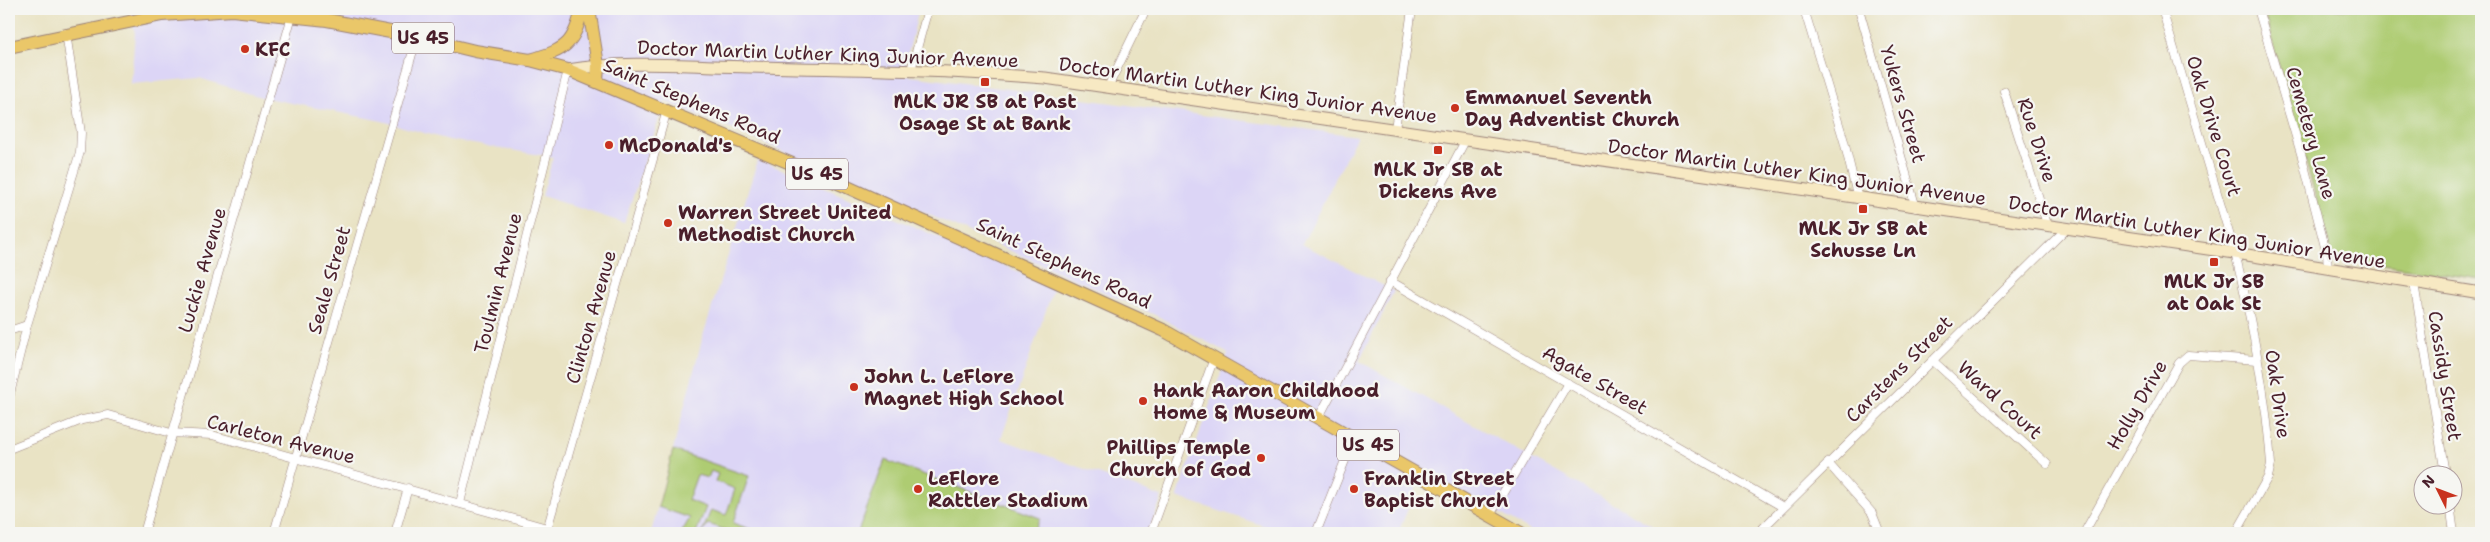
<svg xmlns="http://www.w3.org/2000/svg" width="2490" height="542" font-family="'Shantell Sans',sans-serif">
  <rect width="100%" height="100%" fill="#f6f6f2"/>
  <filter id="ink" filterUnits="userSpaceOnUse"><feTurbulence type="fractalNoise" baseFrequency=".02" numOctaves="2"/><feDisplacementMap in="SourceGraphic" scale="10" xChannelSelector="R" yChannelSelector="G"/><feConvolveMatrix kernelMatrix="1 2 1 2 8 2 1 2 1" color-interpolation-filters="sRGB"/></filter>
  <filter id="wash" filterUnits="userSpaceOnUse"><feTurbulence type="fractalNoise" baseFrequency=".0096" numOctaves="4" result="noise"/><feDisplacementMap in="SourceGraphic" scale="20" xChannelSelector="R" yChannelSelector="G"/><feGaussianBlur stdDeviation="1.12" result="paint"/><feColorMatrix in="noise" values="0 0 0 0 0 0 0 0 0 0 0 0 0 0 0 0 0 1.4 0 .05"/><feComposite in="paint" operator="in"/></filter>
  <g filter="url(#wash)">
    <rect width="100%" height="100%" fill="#e9e3c4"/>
    <!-- built -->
    <g fill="#dcd5f6">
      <polygon points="129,9 919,9 903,75 1357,136 1302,244 1394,291 1359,361 1665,533 1534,533 1424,470 1398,533 1286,533 1177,497 1228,353 1155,315 844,177 665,101 624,223 542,196 553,157 449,140 382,121 261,97 199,78 131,84 135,33"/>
      <polygon points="758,159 1054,287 1001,439 1162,497 1148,533 651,533 703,336"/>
    </g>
    <!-- green -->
    <g fill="#aecc72" stroke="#7c764e">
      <polygon points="2263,9 2481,9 2481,279 2333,258"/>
      <polygon points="673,450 749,476 733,523 761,533 735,533 708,524 702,533 711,510 726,515 735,489 715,481 718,474 711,471 708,478 697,475 688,500 706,507 696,533 681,533 690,518 658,507"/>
      <polygon points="885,460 1040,518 1034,533 858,532"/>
    </g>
  </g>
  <g filter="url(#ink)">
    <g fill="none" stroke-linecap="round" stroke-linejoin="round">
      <defs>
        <g id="minor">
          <polyline points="1804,9 1844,141 1858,199"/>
          <polyline points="1859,9 1916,208"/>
          <path d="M2162,9L2235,253C2252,321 2266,393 2271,464L2268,477L2236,533"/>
          <polyline points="2258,9 2302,157 2327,255 2328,268"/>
          <polyline points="911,70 928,9"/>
          <polyline points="1108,87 1146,9"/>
          <polyline points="2004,91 2048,227"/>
          <polyline points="1395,129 1412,9"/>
          <polyline points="1390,281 1783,507"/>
          <polyline points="2414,283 2445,474"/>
          <polyline points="9,331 27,325"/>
          <polyline points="1932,360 2047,464"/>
          <polyline points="9,398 27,325 80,152 81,133 66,33"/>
          <polyline points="1319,417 1465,141"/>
          <polyline points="9,449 82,420 108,415 171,433 212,435 547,528"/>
          <polyline points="1828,463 1872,513 1880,533"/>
          <polyline points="460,503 568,70"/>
          <polyline points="2450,504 2454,533"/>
          <polyline points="1490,515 1568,383"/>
          <polyline points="144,533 292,16"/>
          <polyline points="274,533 417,37"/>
          <polyline points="395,533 408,488"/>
          <polyline points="546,533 667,110"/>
          <polyline points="1151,533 1214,358"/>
          <polyline points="1316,533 1354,438"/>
          <polyline points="1758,533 2065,230"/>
          <polyline points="2084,533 2179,363 2188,355 2257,360"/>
        </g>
        <g id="secondary">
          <polyline points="306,9 315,18"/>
          <path d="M568,70C627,60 690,66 750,67C849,69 947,70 1045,78L2235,253L2481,293"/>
        </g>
        <g id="primary">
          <polyline points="589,9 598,65 597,81"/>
          <polyline points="9,47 162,15 232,10 327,20 417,37 475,51 530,60 568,70 845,186 1163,330 1521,533"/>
          <path d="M530,60C565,50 574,45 582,9"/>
        </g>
      </defs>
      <!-- minor casing -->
      <use href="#minor" stroke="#9a8178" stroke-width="9"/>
      <!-- secondary casing -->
      <use href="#secondary" stroke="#9a8178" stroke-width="13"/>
      <!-- primary casing -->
      <use href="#primary" stroke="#9a8178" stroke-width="14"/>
      <!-- minor -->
      <use href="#minor" stroke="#fff" stroke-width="8"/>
      <!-- secondary -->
      <use href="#secondary" stroke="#f7e9c3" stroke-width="11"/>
      <!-- primary -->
      <use href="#primary" stroke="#eac769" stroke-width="12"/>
    </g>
  </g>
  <!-- markers -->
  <g fill="#c8321e" stroke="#f6f6f2" stroke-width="2">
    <circle cx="245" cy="49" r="5"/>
    <rect x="980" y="77" width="10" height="10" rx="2.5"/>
    <circle cx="1455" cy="108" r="5"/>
    <circle cx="609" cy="145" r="5"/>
    <rect x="1433" y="145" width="10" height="10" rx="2.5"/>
    <rect x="1858" y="204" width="10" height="10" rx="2.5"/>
    <circle cx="668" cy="223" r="5"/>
    <rect x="2209" y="257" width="10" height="10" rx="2.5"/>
    <circle cx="854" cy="387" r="5"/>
    <circle cx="1143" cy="401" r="5"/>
    <circle cx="1261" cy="458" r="5"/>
    <circle cx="918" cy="489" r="5"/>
    <circle cx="1354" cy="489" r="5"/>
  </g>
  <g text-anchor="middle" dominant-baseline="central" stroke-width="4.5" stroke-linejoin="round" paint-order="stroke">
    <!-- shield labels -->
    <g fill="#f6f6f2" stroke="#7e6067" stroke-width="1">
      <rect x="392" y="22.5" width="62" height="31" rx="4"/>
      <rect x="786" y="158.5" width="62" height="31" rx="4"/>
      <rect x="1337" y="429.5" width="62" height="31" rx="4"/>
    </g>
    <g font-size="18" font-weight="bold" fill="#4a1f2b">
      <text x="423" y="38">US 45</text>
      <text x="817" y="174">US 45</text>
      <text x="1368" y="445">US 45</text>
    </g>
    <!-- poi labels -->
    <g font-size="19" font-weight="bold" fill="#4a1f2b" stroke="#f6f6f2" text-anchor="start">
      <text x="255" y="49">KFC</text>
      <text x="1465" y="97">Emmanuel Seventh<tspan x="1465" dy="22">Day Adventist Church</tspan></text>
      <text x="985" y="101" text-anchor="middle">MLK JR SB at Past<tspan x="985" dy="22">Osage St at Bank</tspan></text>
      <text x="619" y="145">McDonald's</text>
      <text x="1438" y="169" text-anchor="middle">MLK Jr SB at<tspan x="1438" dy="22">Dickens Ave</tspan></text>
      <text x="678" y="212">Warren Street United<tspan x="678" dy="22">Methodist Church</tspan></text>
      <text x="1863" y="228" text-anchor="middle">MLK Jr SB at<tspan x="1863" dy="22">Schusse Ln</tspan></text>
      <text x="2214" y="281" text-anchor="middle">MLK Jr SB<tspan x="2214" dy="22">at Oak St</tspan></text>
      <text x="864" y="376">John L. LeFlore<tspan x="864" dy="22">Magnet High School</tspan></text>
      <text x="1153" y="390">Hank Aaron Childhood<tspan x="1153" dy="22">Home &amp; Museum</tspan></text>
      <text x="1251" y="447" text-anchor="end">Phillips Temple<tspan x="1251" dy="22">Church of God</tspan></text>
      <text x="928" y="478">LeFlore<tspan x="928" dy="22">Rattler Stadium</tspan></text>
      <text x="1364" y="478">Franklin Street<tspan x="1364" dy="22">Baptist Church</tspan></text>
    </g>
    <!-- street labels -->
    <g font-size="19" fill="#4a1f2b" stroke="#f6f6f2">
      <text transform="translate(828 54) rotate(2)">Doctor Martin Luther King Junior Avenue</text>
      <text transform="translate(1248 90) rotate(8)">Doctor Martin Luther King Junior Avenue</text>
      <text transform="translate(692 101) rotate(23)">Saint Stephens Road</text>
      <text transform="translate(1903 104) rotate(74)">Yukers Street</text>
      <text transform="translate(2214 126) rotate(73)">Oak Drive Court</text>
      <text transform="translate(2311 133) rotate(74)">Cemetery Lane</text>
      <text transform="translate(2037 140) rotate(72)">Rue Drive</text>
      <text transform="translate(1797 172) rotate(8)">Doctor Martin Luther King Junior Avenue</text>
      <text transform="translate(2197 232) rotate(9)">Doctor Martin Luther King Junior Avenue</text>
      <text transform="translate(1064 263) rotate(25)">Saint Stephens Road</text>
      <text transform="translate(202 270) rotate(-74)">Luckie Avenue</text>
      <text transform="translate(329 280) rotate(-74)">Seale Street</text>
      <text transform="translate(498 283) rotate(-76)">Toulmin Avenue</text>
      <text transform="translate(591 317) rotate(-74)">Clinton Avenue</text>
      <text transform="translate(1899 369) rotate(-45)">Carstens Street</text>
      <text transform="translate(2445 376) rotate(81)">Cassidy Street</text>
      <text transform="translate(1595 380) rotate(30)">Agate Street</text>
      <text transform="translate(2278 394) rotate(82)">Oak Drive</text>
      <text transform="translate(2000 400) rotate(42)">Ward Court</text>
      <text transform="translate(2137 405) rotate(-60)">Holly Drive</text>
      <text transform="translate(281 439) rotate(14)">Carleton Avenue</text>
    </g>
  </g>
  <!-- margin -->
  <rect width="2490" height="542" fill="none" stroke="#f6f6f2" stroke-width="30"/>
  <!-- north arrow -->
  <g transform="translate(2438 490) rotate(312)"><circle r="24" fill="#f6f6f2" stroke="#b1a0a2"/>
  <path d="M0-4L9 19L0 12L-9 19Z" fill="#c8321e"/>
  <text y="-8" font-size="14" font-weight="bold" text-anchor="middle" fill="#4a1f2b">N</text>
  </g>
</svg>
